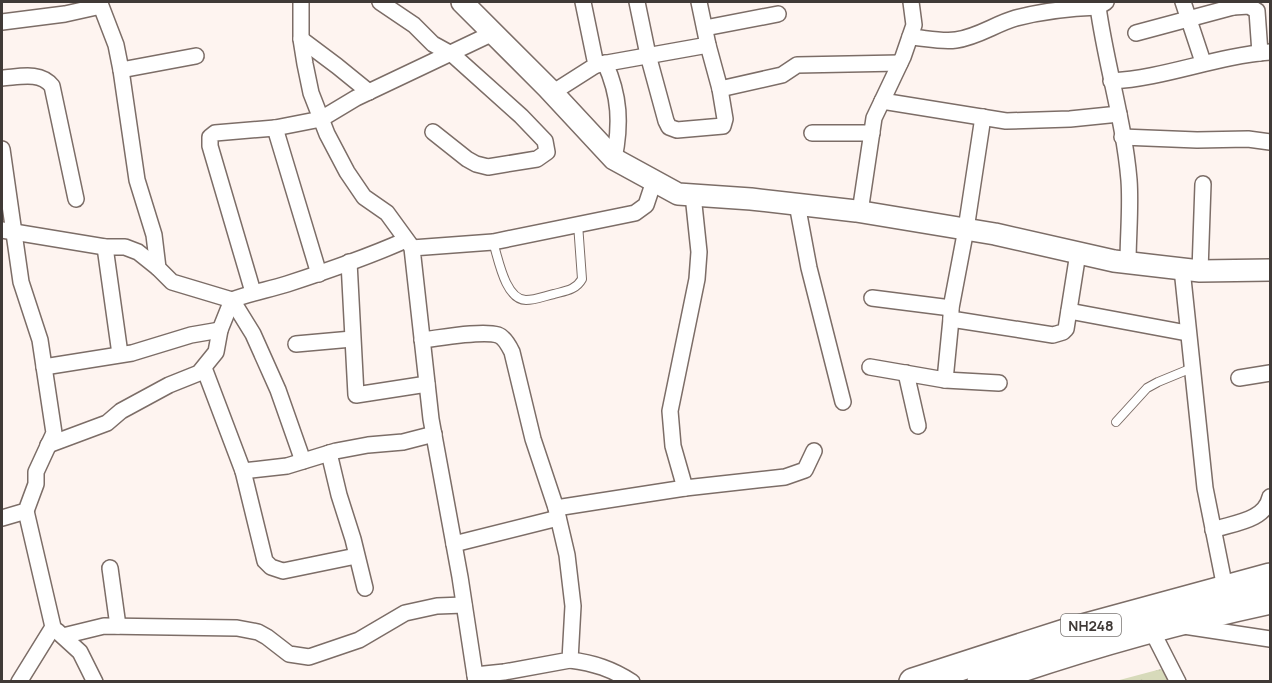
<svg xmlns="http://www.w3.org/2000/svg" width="1272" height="683" font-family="Manrope,sans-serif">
  <defs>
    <pattern id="park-tufts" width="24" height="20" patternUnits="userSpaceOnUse" patternTransform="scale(1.5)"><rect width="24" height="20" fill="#d7daba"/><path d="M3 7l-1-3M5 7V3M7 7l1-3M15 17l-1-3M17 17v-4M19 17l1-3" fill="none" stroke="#babca0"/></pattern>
  </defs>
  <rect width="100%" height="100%" fill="#fef4f0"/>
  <!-- park -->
  <polygon fill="url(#park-tufts)" points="1161,669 1171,682 1112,682"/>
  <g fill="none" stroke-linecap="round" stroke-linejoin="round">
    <defs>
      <g id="lane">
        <path d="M493,242C498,257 505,300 526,300C535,300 545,296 554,294C565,291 576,290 582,279L578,224"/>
        <polyline points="1116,422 1147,388 1158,382 1192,368"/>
      </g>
      <g id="street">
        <polyline points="301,2 301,39 305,64 311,93 327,134 347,172 364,197 387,213 411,246"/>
        <polyline points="380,2 414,25 433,44 453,55 521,116 545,141 547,152 537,159 488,167 476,164 467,159 433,132"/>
        <polyline points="637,2 648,55 666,121 669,127 677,130 723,126 725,119 720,89"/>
        <polyline points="699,2 708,45 720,89 782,75 797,65 900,63"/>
        <path d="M1106,2L1098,7C1106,65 1124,121 1129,180C1131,207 1128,236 1128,263"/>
        <polyline points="1183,2 1203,62"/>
        <polyline points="1233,7 1249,6 1257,11 1260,53"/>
        <polyline points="2,22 65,14 101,6 116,45 121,70 137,180 154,235 158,268 172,282 232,300 220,330 216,352 199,373 169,385 121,411 107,423 48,445"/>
        <polyline points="705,28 778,14"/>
        <polyline points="1136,33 1233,7 1233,2"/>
        <path d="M910,37C925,38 941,42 956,40C978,37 995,24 1016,18C1043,11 1070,8 1098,7"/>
        <polyline points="301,39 337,66 369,92"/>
        <path d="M605,63C620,96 621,124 614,159"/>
        <polyline points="596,65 708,45"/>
        <polyline points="121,70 196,56"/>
        <path d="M2,78C19,77 40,71 52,86L76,199"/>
        <path d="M1111,81C1166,78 1215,56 1270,52"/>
        <polyline points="552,93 596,65 583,2"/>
        <polyline points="882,101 1006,121 1070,119 1119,114"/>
        <polyline points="983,117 966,229 951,308 951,319 1053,335 1063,332 1066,329 1078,253"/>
        <polyline points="275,128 319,274"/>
        <polyline points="812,133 872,133"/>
        <polyline points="1122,137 1197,140 1248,139 1270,142"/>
        <polyline points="2,149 21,282 40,340 54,433 36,472 36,484 26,511 2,518"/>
        <polyline points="797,204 809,268 843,402"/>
        <polyline points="860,212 874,118 903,57 914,25 911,2"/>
        <polyline points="2,230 105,247 125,247 138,252 158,268"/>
        <polyline points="105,247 120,354"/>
        <polyline points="349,262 356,395 427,384"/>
        <polyline points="1182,269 1205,488 1225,588"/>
        <polyline points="1200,271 1203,184"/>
        <polyline points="253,292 210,146 210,137 215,133 275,128 321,119 356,98 493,33"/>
        <polyline points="872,298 951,308"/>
        <polyline points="1069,311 1187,333"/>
        <path d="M422,340C440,338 482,330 498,335C504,337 509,346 512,352L533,439L556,508L567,555L573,606L570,660L504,672L475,675"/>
        <polyline points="296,344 352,339"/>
        <polyline points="44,367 132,353 191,335 220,330"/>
        <polyline points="870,367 945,380 999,383"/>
        <polyline points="204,368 243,471"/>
        <polyline points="906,373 918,426"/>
        <polyline points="1239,378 1270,373"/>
        <polyline points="945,380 951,319"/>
        <polyline points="329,453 339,495 353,539 365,588"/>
        <path d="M303,461L278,390L253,334L232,300C250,293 268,290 287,284C327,271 368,257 406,240"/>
        <polyline points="685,488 673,446 670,411 697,279 699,252 693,195"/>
        <polyline points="556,508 685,488 785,477 805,470 814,451"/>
        <path d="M1213,530C1233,523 1265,521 1270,497"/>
        <polyline points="454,544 558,518"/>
        <polyline points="356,556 283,571 271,567 265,561 243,471 287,466 336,451 368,445 403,442 434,434"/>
        <polyline points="110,568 118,626"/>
        <polyline points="1184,626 1270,639"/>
        <polyline points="1151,629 1178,682"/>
        <polyline points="57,631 80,652 95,682"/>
        <polyline points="63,636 104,626 237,628 258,632 267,637 289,654 309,657 359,640 405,613 437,606 464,605"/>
        <path d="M570,660C594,663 612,669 632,682"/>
        <polyline points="19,682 53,627 26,511"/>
        <polyline points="476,682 460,577 431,419 412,248 493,242 635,213 646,205 654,181"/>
      </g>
      <polyline id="secondary" points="462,2 548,88 614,159 678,194 751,199 856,211 995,234 1114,261 1200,271 1270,270"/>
      <g id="highway">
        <polyline points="913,682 1068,632 1270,577"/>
        <path d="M981,682C1076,648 1173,621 1270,600"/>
      </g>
    </defs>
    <!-- lane casing -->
    <use href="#lane" stroke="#7c6d67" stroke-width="10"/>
    <!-- street casing -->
    <use href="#street" stroke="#7c6d67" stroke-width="18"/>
    <!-- secondary casing -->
    <use href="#secondary" stroke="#7c6d67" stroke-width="24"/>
    <!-- highway casing -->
    <use href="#highway" stroke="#7c6d67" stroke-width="30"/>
    <!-- lane -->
    <use href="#lane" stroke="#fff" stroke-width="8"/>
    <!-- street -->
    <use href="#street" stroke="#fff" stroke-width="15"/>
    <!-- secondary -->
    <use href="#secondary" stroke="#fff" stroke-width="21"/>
    <!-- highway -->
    <use href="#highway" stroke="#fff" stroke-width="27"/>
  </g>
  <g text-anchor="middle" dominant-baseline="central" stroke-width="5" stroke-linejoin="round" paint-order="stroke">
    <!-- shield labels -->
    <rect fill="#fff" stroke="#797573" stroke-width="1.5" x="1061" y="614" width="60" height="22" rx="4.5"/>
    <g font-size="14" font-weight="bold" fill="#403a37">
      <text x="1091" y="625">NH248</text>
    </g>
  </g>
  <!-- border -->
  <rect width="1272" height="683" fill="none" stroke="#403a37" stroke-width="6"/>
</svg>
